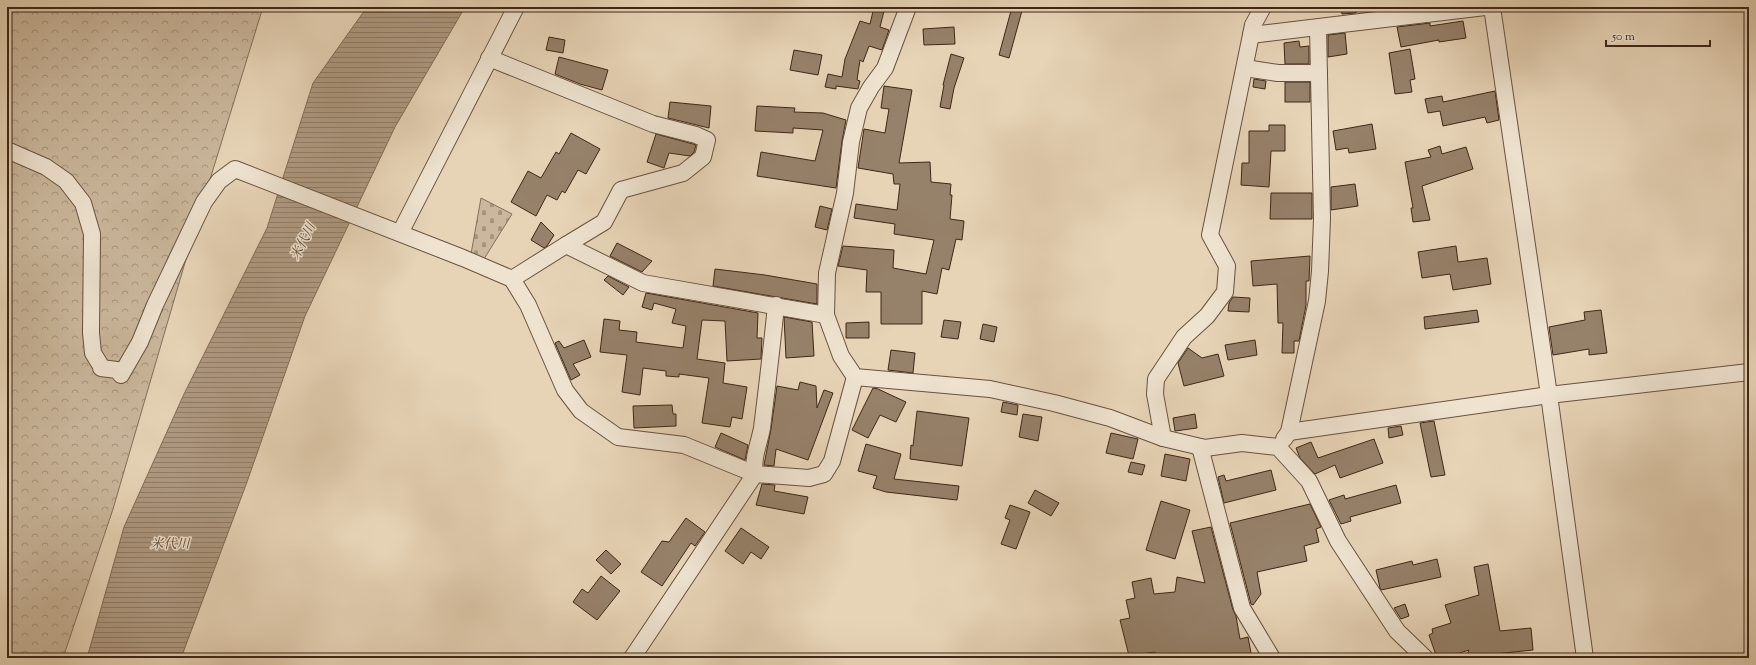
<svg xmlns="http://www.w3.org/2000/svg" width="1756" height="665" font-family="'Sorts Mill Goudy','Noto Serif JP',serif">
  <defs>
    <pattern id="forest-crowns" width="20" height="18" patternUnits="userSpaceOnUse"><rect width="20" height="18" fill="#cab79c"/><path d="M2 6a3 3 0 1 1 6 0M12 15a3 3 0 1 1 6 0" fill="none" stroke="#a5957e"/></pattern>
    <pattern id="cemetery-stones" width="16" height="16" patternUnits="userSpaceOnUse"><rect width="16" height="16" fill="#cab79c"/><path d="M2 7V4a2 2 0 0 1 4 0v3zM10 15v-3a2 2 0 0 1 4 0v3z" fill="#a5957e"/></pattern>
    <pattern id="water-rules" width="6" height="5" patternUnits="userSpaceOnUse"><rect width="6" height="5" fill="#ae9981"/><path d="M0 2.5h6" fill="none" stroke="#8f7d69"/></pattern>
  </defs>
  <rect width="100%" height="100%" fill="#e7d4b7"/>
  <filter id="stains"><feTurbulence type="fractalNoise" baseFrequency=".005" numOctaves="4"/><feColorMatrix values="0 0 0 0 .2 0 0 0 0 .09 0 0 0 0 .02 0 0 0 .5 -.17"/></filter>
  <radialGradient id="worn" r=".72"><stop offset=".6" stop-color="#630" stop-opacity="0"/><stop offset="1" stop-color="#630" stop-opacity=".3"/></radialGradient>
  <!-- forest -->
  <polygon fill="url(#forest-crowns)" stroke="#846f5a" points="7,7 263,7 196,225 113,509 63,658 7,658"/>
  <!-- cemetery -->
  <polygon fill="url(#cemetery-stones)" stroke="#846f5a" points="481,198 512,214 484,259 471,254"/>
  <!-- water -->
  <polygon fill="url(#water-rules)" stroke="#816b57" points="367,7 465,7 395,127 305,316 247,482 181,658 87,658 124,527 184,394 267,228 313,83"/>
  <!-- building -->
  <g fill="#96816a" stroke="#3e2717">
    <polygon points="874,7 885,7 880,27 889,30 882,50 869,46 863,62 860,60 857,80 860,81 858,89 836,86 836,89 825,87 828,74 842,77 845,59 860,21 870,24"/>
    <polygon points="1012,7 1023,7 1009,58 999,55"/>
    <polygon points="1341,7 1356,7 1356,13 1342,14"/>
    <polygon points="1463,21 1466,38 1439,42 1439,40 1401,47 1397,27 1430,23 1430,26"/>
    <polygon points="954,27 955,44 924,45 923,29"/>
    <polygon points="1345,33 1347,54 1328,57 1328,35"/>
    <polygon points="549,37 565,40 563,53 546,50"/>
    <polygon points="1299,41 1300,47 1309,46 1309,64 1285,64 1284,43"/>
    <polygon points="1410,49 1415,79 1410,80 1412,92 1395,94 1389,53"/>
    <polygon points="794,50 822,55 818,75 790,70"/>
    <polygon points="951,54 964,58 954,88 950,109 940,107 944,85 943,85"/>
    <polygon points="559,57 608,70 602,90 580,84 555,74"/>
    <polygon points="1254,79 1266,81 1265,89 1253,87"/>
    <rect x="1285" y="82" width="25" height="20"/>
    <polygon points="884,86 912,90 899,163 930,162 931,182 951,184 950,195 952,195 950,219 964,221 962,240 956,239 949,270 942,268 937,294 922,291 922,324 881,324 881,292 866,292 867,270 838,266 843,246 894,250 893,268 926,274 934,240 894,234 895,224 854,218 856,204 897,210 900,184 894,184 893,174 858,168 864,129 885,133 889,109 881,108"/>
    <polygon points="1495,91 1499,120 1487,123 1485,117 1443,126 1440,111 1428,113 1425,99 1442,96 1443,102"/>
    <polygon points="670,102 711,106 709,128 668,118"/>
    <polygon points="757,106 795,108 794,112 823,113 846,120 842,141 836,188 757,176 761,152 815,161 823,130 793,128 793,133 755,131"/>
    <polygon points="1372,124 1376,149 1349,153 1348,148 1336,150 1333,131"/>
    <polygon points="1269,125 1285,125 1285,151 1271,151 1269,187 1241,185 1242,163 1249,163 1249,131 1269,131"/>
    <polygon points="571,133 600,149 586,174 578,170 565,193 562,191 557,200 547,195 536,216 511,202 528,171 541,178 556,152 559,154"/>
    <polygon points="656,134 693,144 696,145 694,152 690,156 669,153 664,168 647,162"/>
    <polygon points="1440,146 1442,154 1466,147 1473,169 1422,186 1430,220 1413,222 1411,208 1413,208 1405,162 1431,157 1428,150"/>
    <polygon points="1355,184 1358,206 1331,210 1331,187"/>
    <polygon points="1271,193 1312,193 1312,219 1270,219"/>
    <polygon points="820,206 832,209 827,230 815,227"/>
    <polygon points="541,222 554,235 547,246 544,248 531,240"/>
    <polygon points="617,243 652,261 642,272 610,256"/>
    <polygon points="1456,246 1458,262 1487,258 1491,284 1453,290 1450,274 1422,278 1418,252"/>
    <polygon points="1310,256 1309,281 1306,281 1306,305 1299,341 1294,341 1294,353 1282,353 1283,323 1278,323 1277,284 1253,286 1251,261"/>
    <polygon points="715,269 765,275 817,284 817,304 713,286"/>
    <polygon points="608,276 629,287 623,295 604,280"/>
    <polygon points="646,293 758,313 757,338 762,338 761,359 727,361 725,321 702,320 697,359 725,363 723,383 747,387 742,419 732,417 730,427 702,423 709,378 679,374 679,377 666,376 666,371 643,368 640,395 622,392 627,355 600,352 604,319 620,321 619,330 637,332 636,342 683,348 686,326 672,323 676,309 654,303 652,310 642,307"/>
    <polygon points="1233,297 1250,298 1249,312 1228,311 1229,303"/>
    <polygon points="1477,310 1479,322 1425,329 1424,317"/>
    <polygon points="1601,310 1607,353 1589,355 1589,349 1553,355 1549,327 1585,320 1584,312"/>
    <polygon points="784,317 812,322 814,356 786,358"/>
    <polygon points="944,320 961,322 958,339 941,337"/>
    <polygon points="869,322 869,338 846,338 846,323"/>
    <polygon points="983,324 997,327 994,342 980,339"/>
    <polygon points="584,340 591,357 573,364 580,375 571,380 555,343 559,341 564,348"/>
    <polygon points="1255,340 1257,355 1228,360 1225,345"/>
    <polygon points="1188,348 1202,358 1218,354 1224,376 1184,386 1178,363"/>
    <polygon points="891,350 915,353 913,373 888,370"/>
    <polygon points="800,382 816,386 817,408 824,390 833,393 808,460 776,449 774,466 764,465 771,429 777,386 798,390"/>
    <polygon points="873,388 878,389 906,402 896,422 880,415 868,438 852,430"/>
    <polygon points="1003,402 1018,405 1017,415 1001,412"/>
    <polygon points="672,405 673,414 676,414 676,426 634,428 633,406"/>
    <polygon points="917,411 969,418 962,466 910,459 911,445 913,446"/>
    <polygon points="1023,414 1042,417 1038,441 1019,437"/>
    <polygon points="1195,414 1197,428 1175,431 1173,418"/>
    <polygon points="1434,421 1445,475 1431,477 1420,423"/>
    <polygon points="1401,426 1403,435 1389,438 1388,428"/>
    <polygon points="721,433 748,445 745,460 715,447"/>
    <polygon points="1111,433 1138,439 1133,459 1106,453"/>
    <polygon points="1374,439 1383,463 1340,478 1335,465 1315,474 1300,458 1296,448 1311,442 1318,458"/>
    <polygon points="866,444 901,454 894,479 959,486 957,500 886,492 873,488 877,476 858,471"/>
    <polygon points="1165,454 1190,459 1186,481 1161,476"/>
    <polygon points="1131,462 1145,465 1142,475 1128,472"/>
    <polygon points="1271,470 1276,490 1224,503 1218,477 1224,475 1226,481"/>
    <polygon points="762,484 775,485 774,491 808,497 804,514 756,505"/>
    <polygon points="1396,485 1401,503 1350,517 1351,521 1341,524 1329,500 1344,495 1345,499"/>
    <polygon points="1035,490 1059,503 1051,516 1028,503"/>
    <polygon points="1161,501 1190,510 1175,559 1146,550"/>
    <polygon points="1310,504 1321,527 1316,529 1319,542 1304,546 1307,561 1257,572 1261,594 1253,605 1251,604 1230,523"/>
    <polygon points="1010,505 1030,512 1016,549 1001,544 1010,520 1005,518"/>
    <polygon points="686,518 705,532 695,546 691,543 662,586 641,572 662,541 669,542"/>
    <polygon points="1211,527 1233,610 1236,616 1240,639 1248,637 1252,658 1156,658 1155,652 1129,656 1120,620 1130,618 1126,600 1135,598 1132,582 1151,578 1154,594 1175,592 1177,577 1205,583 1192,531"/>
    <polygon points="741,528 769,547 761,559 751,552 743,564 725,551"/>
    <polygon points="606,550 621,564 611,574 596,560"/>
    <polygon points="1437,559 1441,577 1381,590 1380,588 1376,570 1412,561 1413,565"/>
    <polygon points="1488,564 1500,631 1531,628 1533,650 1466,657 1469,650 1444,658 1437,658 1429,635 1433,633 1432,629 1451,623 1445,605 1479,595 1474,567"/>
    <polygon points="601,576 620,591 597,620 573,602 582,589 588,593"/>
    <polygon points="1405,604 1409,616 1401,619 1394,608"/>
  </g>
  <g fill="none" stroke-linecap="round" stroke-linejoin="round">
    <defs>
      <g id="street">
        <polyline points="908,7 885,68 871,87 859,108 851,142 845,193 827,273 826,315 841,356 855,377 990,389 1054,403 1110,418 1163,438 1205,448 1242,443 1278,447 1309,481 1338,541 1397,631 1425,658"/>
        <polyline points="1492,7 1549,395 1585,658"/>
        <polyline points="1251,35 1485,7"/>
        <polyline points="489,58 653,124 696,135 707,140 703,157 683,173 621,190 604,222 566,245"/>
        <polyline points="1245,68 1278,73 1319,73"/>
        <polyline points="7,150 46,167 66,181 83,203 92,234 91,333 93,353 101,366 101,368 117,370 121,375 140,342 155,305 204,202 219,181 235,169 463,258 512,279 528,305 565,390 581,411 618,437 684,445 755,474 809,478 824,474 832,461 855,377"/>
        <polyline points="400,233 516,7"/>
        <polyline points="512,279 566,245 643,283 826,315"/>
        <polyline points="1289,432 1549,395 1749,372"/>
        <polyline points="1163,438 1155,394 1156,379 1184,337 1207,316 1225,292 1227,266 1210,235 1253,25 1263,7"/>
        <polyline points="1284,439 1289,432 1317,301 1320,271 1322,219 1318,28"/>
        <polyline points="1200,447 1242,608 1272,658"/>
        <path d="M632,658L755,474C752,459 759,444 762,428C767,387 772,347 776,305"/>
      </g>
    </defs>
    <!-- street casing -->
    <use href="#street" stroke="#68523f" stroke-width="18"/>
    <!-- street -->
    <use href="#street" stroke="#efe3d0" stroke-width="16"/>
  </g>
  <g text-anchor="middle" dominant-baseline="central" stroke-width="3" stroke-linejoin="round" paint-order="stroke">
    <!-- water labels -->
    <g font-size="13" font-style="italic" fill="#604937" stroke="#efe3d0">
      <text transform="translate(304 242) rotate(-63)">米代川</text>
      <text x="170" y="545">米代川</text>
    </g>
  </g>
  <!-- margin -->
  <rect width="1756" height="665" fill="none" stroke="#e7d4b7" stroke-width="24"/>
  <rect x="8" y="8" width="1740" height="649" fill="none" stroke="#3e2717" stroke-width="2"/>
  <rect x="12" y="12" width="1732" height="641" fill="none" stroke="#3e2717"/>
  <!-- scale -->
  <path d="M1606 40v6h104v-6" fill="none" stroke="#3e2717" stroke-width="2"/>
  <text x="1612" y="40" font-size="12" fill="#3e2717" stroke="#efe3d0" stroke-width="3" paint-order="stroke">50 m</text>
  <rect width="100%" height="100%" filter="url(#stains)"/>
  <rect width="100%" height="100%" fill="url(#worn)"/>
</svg>
